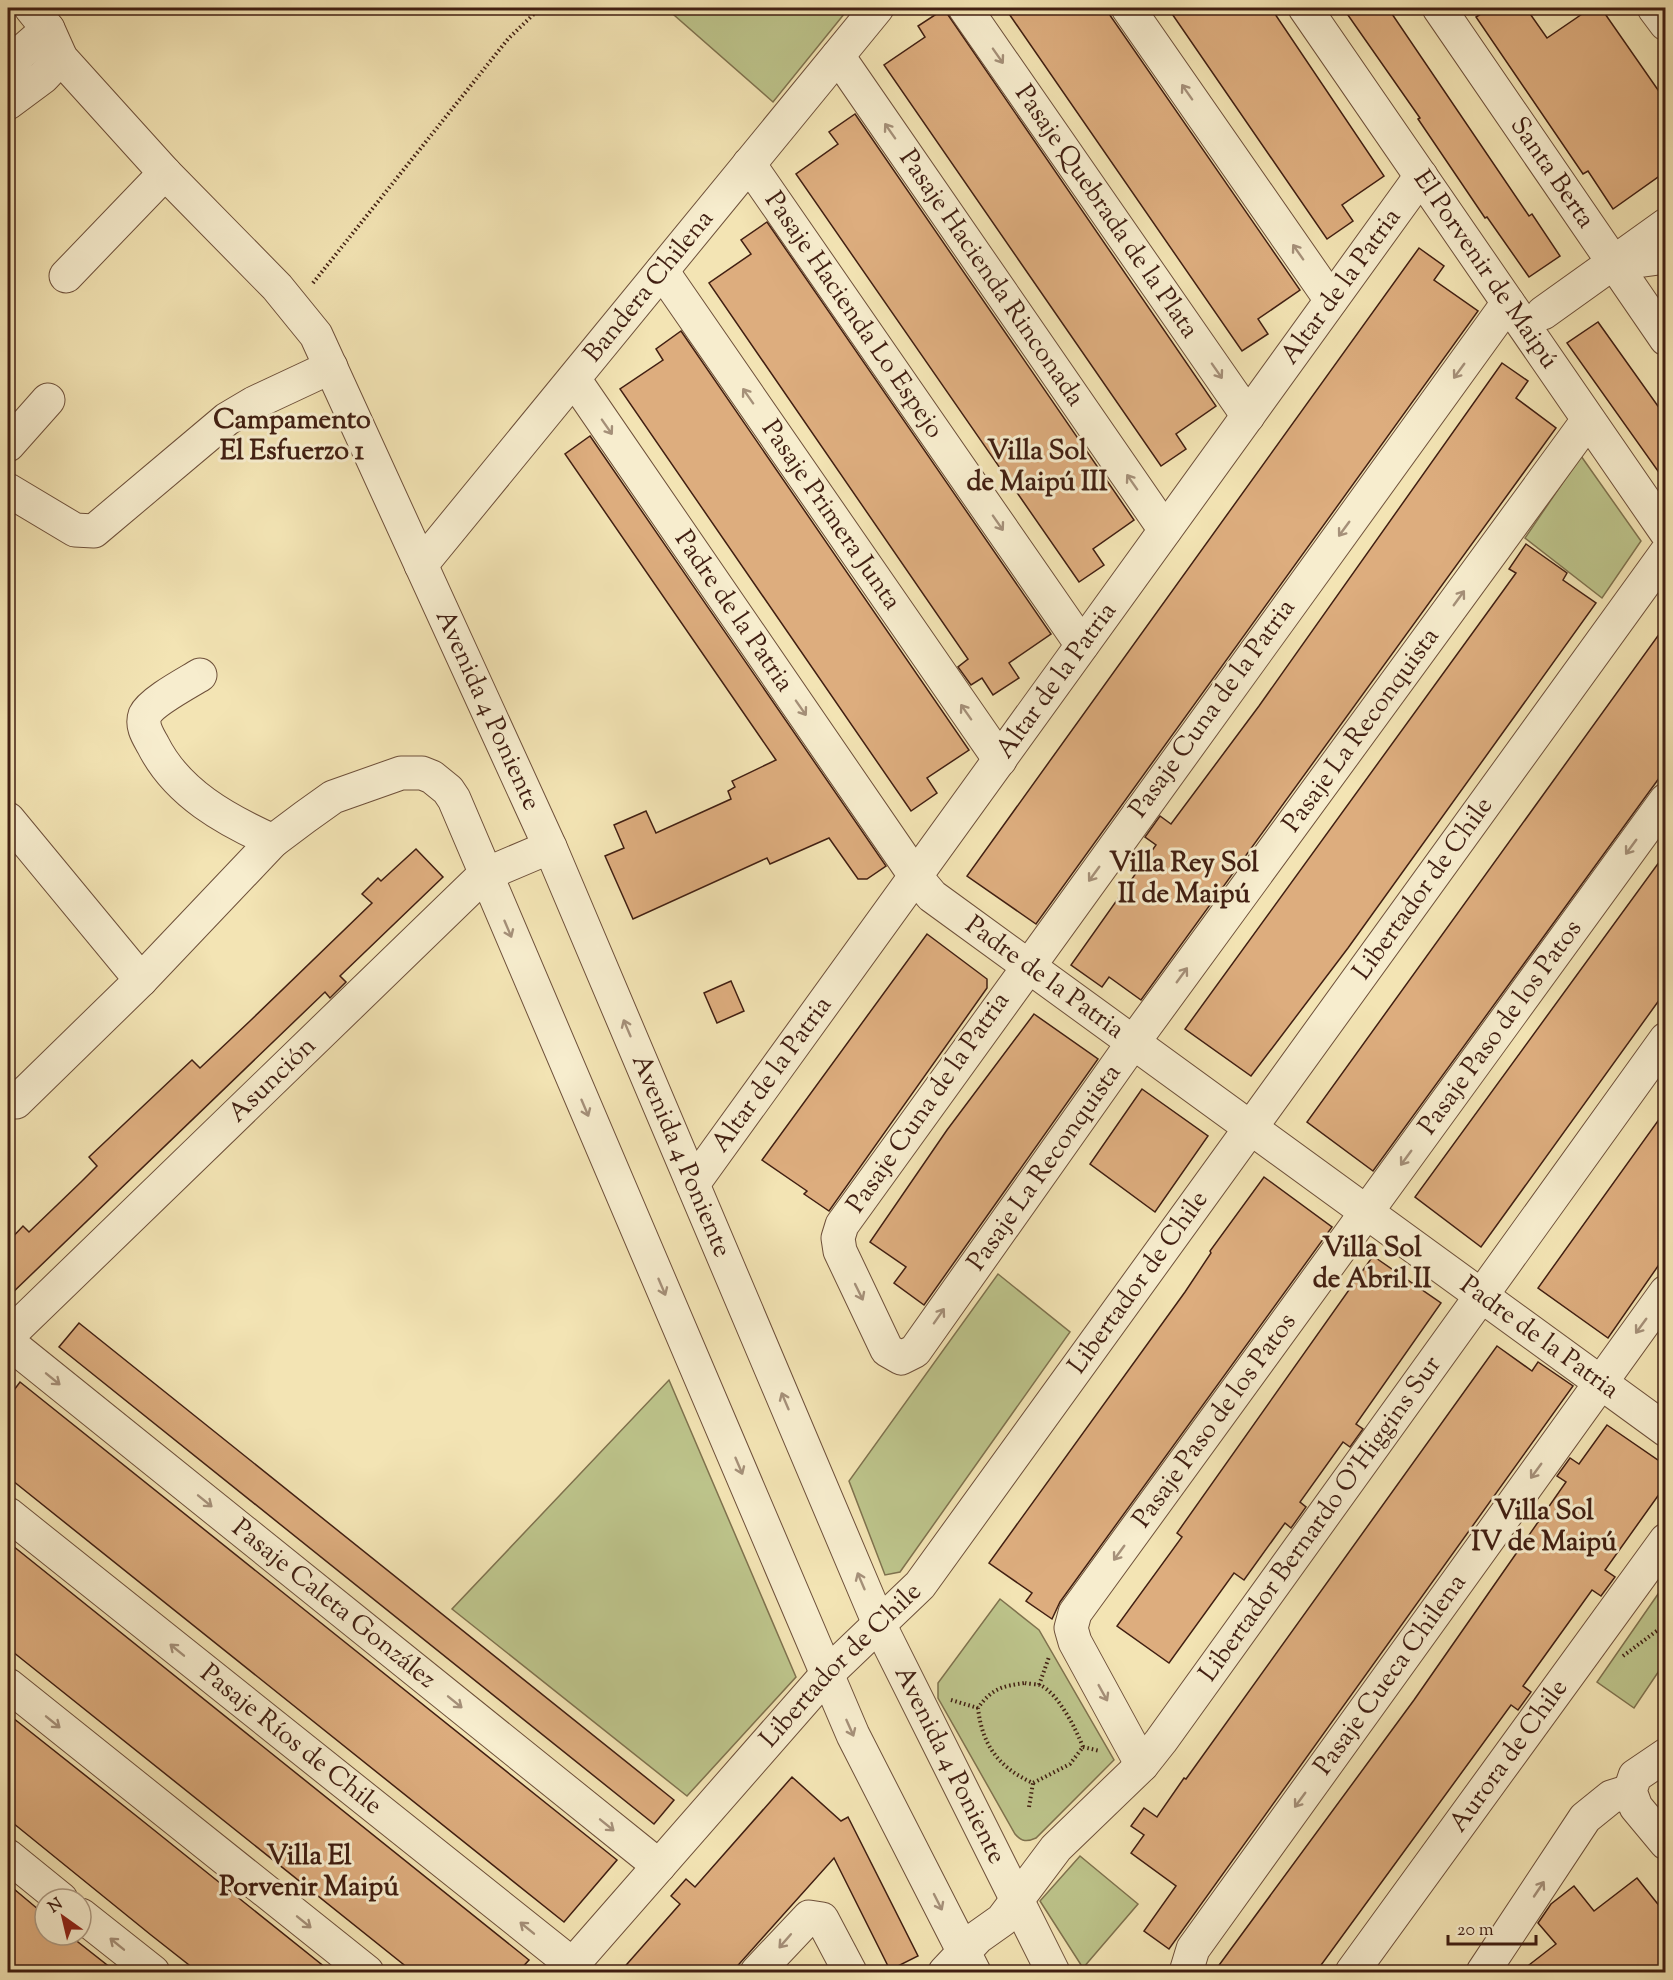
<svg xmlns="http://www.w3.org/2000/svg" width="1673" height="1980" font-family="'Sorts Mill Goudy',serif">
  <rect width="100%" height="100%" fill="#f3e4b4"/>
  <filter id="stains"><feTurbulence type="fractalNoise" baseFrequency=".00333" numOctaves="4"/><feColorMatrix values="0 0 0 0 .2 0 0 0 0 .09 0 0 0 0 .02 0 0 0 .5 -.17"/></filter>
  <radialGradient id="worn" r=".72"><stop offset=".6" stop-color="#630" stop-opacity="0"/><stop offset="1" stop-color="#630" stop-opacity=".3"/></radialGradient>
  <!-- green -->
  <g fill="#bdc48b" stroke="#7f724e" stroke-width="1.5">
    <polygon points="666,8 849,8 773,102"/>
    <polygon points="1581,456 1641,541 1602,598 1525,538"/>
    <polygon points="998,1274 1070,1332 900,1572 885,1575 849,1481"/>
    <polygon points="669,1380 796,1677 687,1796 452,1609"/>
    <polygon points="1665,1584 1665,1662 1634,1708 1597,1682"/>
    <path d="M1000,1599L1039,1630L1114,1760L1036,1838C1027,1842 1022,1842 1015,1834L938,1698V1683Z"/>
    <polygon points="1080,1856 1138,1904 1083,1968 1040,1901"/>
  </g>
  <!-- building -->
  <g fill="#ddad7e" stroke="#411f12" stroke-width="1.5">
    <polygon points="1005,8 1105,8 1300,290 1258,319 1268,334 1242,351"/>
    <polygon points="1168,8 1271,8 1384,176 1342,205 1353,221 1327,239"/>
    <polygon points="1343,8 1388,8 1529,216 1532,214 1560,256 1529,277 1487,217 1485,218 1418,119 1420,118"/>
    <polygon points="1490,8 1526,8 1547,38 1591,8 1601,8 1665,100 1665,172 1613,209 1588,171 1583,174 1476,17"/>
    <polygon points="944,9 1216,406 1176,434 1186,449 1161,466 884,65 925,37 918,26"/>
    <polygon points="855,114 1134,520 1093,549 1104,565 1079,582 796,174 838,144 829,132"/>
    <polygon points="767,222 1051,634 1009,663 1019,678 993,695 982,678 971,685 958,667 968,659 709,283 751,254 741,240"/>
    <polygon points="1419,248 1444,266 1434,280 1478,311 1036,924 967,876"/>
    <polygon points="1598,322 1665,416 1665,481 1567,343"/>
    <polygon points="681,331 969,750 927,778 937,793 911,811 620,389 663,360 656,349"/>
    <polygon points="1502,363 1528,381 1516,398 1556,428 1141,1000 1109,977 1102,987 1071,965 1156,845 1145,837 1160,816 1171,824 1259,706"/>
    <polygon points="590,436 886,866 867,879 858,879 829,838 770,864 767,858 633,919 605,856 624,848 614,825 646,811 656,833 731,799 728,791 735,787 732,781 776,760 565,454"/>
    <polygon points="1526,544 1567,573 1563,580 1596,603 1348,948 1251,1076 1185,1029 1503,591 1516,573 1509,569"/>
    <polygon points="1665,626 1665,770 1373,1171 1307,1122"/>
    <polygon points="416,849 443,877 340,976 346,982 330,998 325,992 8,1297 8,1242 23,1226 29,1232 81,1182 97,1166 89,1157 192,1060 200,1068 250,1021 372,903 362,894 378,878 381,881"/>
    <polygon points="1665,854 1665,992 1481,1247 1415,1197"/>
    <polygon points="927,934 987,979 987,988 829,1211 804,1194 807,1191 762,1160"/>
    <polygon points="731,981 744,1011 717,1023 704,993"/>
    <polygon points="1034,1014 1098,1059 924,1305 894,1283 906,1267 870,1242 947,1130"/>
    <polygon points="1142,1089 1208,1136 1155,1212 1090,1164"/>
    <polygon points="1665,1111 1665,1256 1608,1338 1538,1288"/>
    <polygon points="1264,1177 1332,1227 1060,1602 1052,1619 1026,1601 1032,1593 989,1563 1185,1292 1211,1253 1210,1251"/>
    <polygon points="1373,1256 1441,1303 1356,1424 1363,1429 1350,1447 1343,1442 1300,1502 1306,1507 1291,1528 1285,1523 1244,1580 1234,1573 1169,1663 1117,1626 1182,1537 1177,1533"/>
    <polygon points="79,1323 674,1800 654,1824 59,1347"/>
    <polygon points="1497,1346 1532,1371 1538,1362 1573,1386 1169,1949 1144,1931 1176,1886 1131,1853 1144,1835 1131,1826 1144,1808 1157,1817 1184,1778 1186,1779"/>
    <polygon points="20,1382 617,1860 564,1922 8,1477 8,1398"/>
    <polygon points="1607,1425 1665,1465 1665,1486 1605,1570 1615,1577 1601,1596 1592,1590 1523,1686 1531,1692 1518,1710 1511,1705 1316,1972 1214,1972 1414,1700 1566,1482 1557,1476 1570,1458 1579,1464"/>
    <polygon points="8,1542 529,1960 518,1972 413,1972 8,1648"/>
    <polygon points="8,1714 139,1818 331,1972 198,1972 151,1935 8,1819"/>
    <polygon points="792,1777 841,1821 848,1817 918,1956 890,1970 834,1858 732,1972 620,1972 680,1904 671,1896 686,1879 695,1887"/>
    <polygon points="1637,1878 1665,1913 1665,1972 1520,1972 1556,1944 1538,1923 1551,1904 1574,1886 1594,1911"/>
    <polygon points="8,1884 45,1915 45,1935 69,1935 116,1972 8,1972"/>
  </g>
  <g fill="none" stroke-linecap="round" stroke-linejoin="round">
    <defs>
      <g id="minor">
        <path id="s1" d="M31,8L48,29L61,58L165,173L277,287L316,335L550,847L880,1626L1053,1972"/>
        <path id="s2" d="M965,8L1248,416"/>
        <polyline points="1128,8 1331,300"/>
        <path id="s3" d="M1305,8L1666,532"/>
        <path id="s4" d="M1439,8L1666,339"/>
        <polyline points="1654,8 1666,24"/>
        <path id="s5" d="M838,56L1165,530"/>
        <polyline points="8,64 48,29"/>
        <polyline points="8,103 43,77 61,58"/>
        <path id="s6" d="M749,164L1082,645"/>
        <polyline points="1615,264 1666,257"/>
        <path id="s7" d="M662,271L1000,760"/>
        <polyline points="66,276 165,173"/>
        <path id="s8" d="M1508,303L842,1225L838,1238L840,1251L887,1350L901,1358L915,1351L1132,1044L1588,420"/>
        <polyline points="1543,313 1666,225"/>
        <path id="s9" d="M574,379L916,877L932,896L1666,1430"/>
        <polyline points="8,445 48,400"/>
        <polyline points="8,490 75,530 94,531 227,419 254,403 331,367"/>
        <path id="s10" d="M421,565L877,8"/>
        <path d="M200,675C187,683 151,702 145,715C141,726 148,736 153,745C177,793 226,820 273,841"/>
        <polyline points="8,819 141,980"/>
        <polyline points="16,1102 141,980 273,841 305,817 333,797 401,773 422,773 432,777 448,790 454,799 853,1735 974,1972"/>
        <path id="s11" d="M693,1184L1421,176"/>
        <path id="s12" d="M8,1336L484,875L550,847"/>
        <path id="s13" d="M8,1342L659,1866"/>
        <path id="s14" d="M8,1514L573,1965"/>
        <polyline points="8,1685 367,1972"/>
        <polyline points="1666,1755 1635,1776 1630,1791 1636,1807 1666,1843"/>
        <path id="s15" d="M1142,1765L1075,1642L1071,1628L1075,1613L1666,800"/>
        <polyline points="8,1856 61,1899"/>
        <polyline points="81,1915 153,1972"/>
        <path id="s16" d="M566,1972L827,1674L920,1585L1666,553"/>
        <polyline points="757,1972 809,1917 822,1919 850,1972"/>
        <path id="s17" d="M945,1972L978,1937L1002,1920L1056,1848L1142,1765L1161,1741L1666,1039"/>
        <path id="s18" d="M1186,1972L1193,1949L1666,1292"/>
        <path id="s19" d="M1352,1972L1666,1540"/>
        <polyline points="1483,1972 1585,1818 1611,1797 1630,1791"/>
      </g>
    </defs>
    <!-- minor casing -->
    <use href="#minor" stroke="#6e503a" stroke-width="35"/>
    <!-- path -->
    <g stroke="#411f12" stroke-width="4" stroke-dasharray="1.5 3" stroke-linecap="butt">
      <polyline points="313,283 508,39 540,8"/>
      <polyline points="1623,1656 1666,1624"/>
      <path d="M1025,1683C1029,1684 1036,1684 1040,1685C1058,1693 1076,1729 1083,1747L1070,1764L1033,1783C999,1768 982,1745 978,1708C992,1688 1003,1686 1025,1683Z"/>
      <polyline points="1039,1685 1049,1657"/>
      <polyline points="951,1700 978,1708"/>
      <polyline points="1083,1747 1100,1751"/>
      <polyline points="1029,1807 1033,1783"/>
    </g>
    <!-- minor -->
    <use href="#minor" stroke="#f7edce" stroke-width="33"/>
  </g>
  <!-- one-way arrows -->
  <defs><path id="oneway-shaft" d="M-6 0H5M1.5-3L5.5 0L1.5 3" fill="none" stroke-width="1.6" stroke-linecap="round" stroke-linejoin="round" transform="scale(1.5)"/></defs>
  <g stroke="#a59079">
    <use href="#oneway-shaft" transform="translate(998 56) rotate(55)"/>
    <use href="#oneway-shaft" transform="translate(1187 92) rotate(-125)"/>
    <use href="#oneway-shaft" transform="translate(890 131) rotate(-125)"/>
    <use href="#oneway-shaft" transform="translate(1298 252) rotate(-125)"/>
    <use href="#oneway-shaft" transform="translate(1217 371) rotate(55)"/>
    <use href="#oneway-shaft" transform="translate(1459 371) rotate(126)"/>
    <use href="#oneway-shaft" transform="translate(748 396) rotate(-125)"/>
    <use href="#oneway-shaft" transform="translate(607 427) rotate(55)"/>
    <use href="#oneway-shaft" transform="translate(1132 482) rotate(-125)"/>
    <use href="#oneway-shaft" transform="translate(998 523) rotate(55)"/>
    <use href="#oneway-shaft" transform="translate(1344 529) rotate(126)"/>
    <use href="#oneway-shaft" transform="translate(1459 598) rotate(-54)"/>
    <use href="#oneway-shaft" transform="translate(801 708) rotate(55)"/>
    <use href="#oneway-shaft" transform="translate(966 712) rotate(-125)"/>
    <use href="#oneway-shaft" transform="translate(1631 847) rotate(126)"/>
    <use href="#oneway-shaft" transform="translate(1094 874) rotate(126)"/>
    <use href="#oneway-shaft" transform="translate(508 929) rotate(67)"/>
    <use href="#oneway-shaft" transform="translate(1182 975) rotate(-54)"/>
    <use href="#oneway-shaft" transform="translate(627 1028) rotate(-113)"/>
    <use href="#oneway-shaft" transform="translate(585 1108) rotate(67)"/>
    <use href="#oneway-shaft" transform="translate(1406 1158) rotate(126)"/>
    <use href="#oneway-shaft" transform="translate(662 1287) rotate(67)"/>
    <use href="#oneway-shaft" transform="translate(859 1292) rotate(64)"/>
    <use href="#oneway-shaft" transform="translate(939 1316) rotate(-55)"/>
    <use href="#oneway-shaft" transform="translate(1641 1326) rotate(126)"/>
    <use href="#oneway-shaft" transform="translate(53 1379) rotate(39)"/>
    <use href="#oneway-shaft" transform="translate(785 1401) rotate(-113)"/>
    <use href="#oneway-shaft" transform="translate(739 1466) rotate(67)"/>
    <use href="#oneway-shaft" transform="translate(1536 1471) rotate(126)"/>
    <use href="#oneway-shaft" transform="translate(205 1501) rotate(39)"/>
    <use href="#oneway-shaft" transform="translate(1119 1553) rotate(126)"/>
    <use href="#oneway-shaft" transform="translate(861 1581) rotate(-113)"/>
    <use href="#oneway-shaft" transform="translate(177 1650) rotate(-141)"/>
    <use href="#oneway-shaft" transform="translate(1103 1693) rotate(61)"/>
    <use href="#oneway-shaft" transform="translate(455 1702) rotate(39)"/>
    <use href="#oneway-shaft" transform="translate(53 1722) rotate(39)"/>
    <use href="#oneway-shaft" transform="translate(850 1728) rotate(66)"/>
    <use href="#oneway-shaft" transform="translate(1300 1800) rotate(126)"/>
    <use href="#oneway-shaft" transform="translate(607 1825) rotate(39)"/>
    <use href="#oneway-shaft" transform="translate(1539 1889) rotate(-56)"/>
    <use href="#oneway-shaft" transform="translate(938 1902) rotate(63)"/>
    <use href="#oneway-shaft" transform="translate(304 1922) rotate(39)"/>
    <use href="#oneway-shaft" transform="translate(527 1928) rotate(-141)"/>
    <use href="#oneway-shaft" transform="translate(785 1941) rotate(131)"/>
    <use href="#oneway-shaft" transform="translate(117 1944) rotate(-141)"/>
  </g>
  <g text-anchor="middle" dominant-baseline="central" stroke-width="6" stroke-linejoin="round" paint-order="stroke">
    <!-- street labels -->
    <g font-size="26" fill="#411f12" stroke="#f7edce">
      <text stroke="none"><textPath href="#s4" startOffset="200">Santa Berta</textPath></text>
      <text stroke="none"><textPath href="#s2" startOffset="248">Pasaje Quebrada de la Plata</textPath></text>
      <text stroke="none"><textPath href="#s3" startOffset="318">El Porvenir de Maipú</textPath></text>
      <text stroke="none"><textPath href="#s5" startOffset="270">Pasaje Hacienda Rinconada</textPath></text>
      <text stroke="none"><textPath href="#s10" startOffset="360">Bandera Chilena</textPath></text>
      <text stroke="none"><textPath href="#s11" startOffset="1107">Altar de la Patria</textPath></text>
      <text stroke="none"><textPath href="#s6" startOffset="184">Pasaje Hacienda Lo Espejo</textPath></text>
      <text stroke="none"><textPath href="#s7" startOffset="297">Pasaje Primera Junta</textPath></text>
      <text stroke="none"><textPath href="#s9" startOffset="282">Padre de la Patria</textPath></text>
      <text stroke="none"><textPath href="#s11" startOffset="621">Altar de la Patria</textPath></text>
      <text stroke="none"><textPath href="#s1" startOffset="848">Avenida 4 Poniente</textPath></text>
      <text transform="translate(1213 709) rotate(-54)">Pasaje Cuna de la Patria</text>
      <text stroke="none"><textPath href="#s8" startOffset="2070">Pasaje La Reconquista</textPath></text>
      <text stroke="none"><textPath href="#s16" startOffset="1384">Libertador de Chile</textPath></text>
      <text stroke="none"><textPath href="#s9" startOffset="768">Padre de la Patria</textPath></text>
      <text stroke="none"><textPath href="#s15" startOffset="894">Pasaje Paso de los Patos</textPath></text>
      <text stroke="none"><textPath href="#s11" startOffset="135">Altar de la Patria</textPath></text>
      <text stroke="none"><textPath href="#s12" startOffset="368">Asunción</textPath></text>
      <text transform="translate(929 1103) rotate(-55)">Pasaje Cuna de la Patria</text>
      <text stroke="none"><textPath href="#s1" startOffset="1334">Avenida 4 Poniente</textPath></text>
      <text stroke="none"><textPath href="#s8" startOffset="1530">Pasaje La Reconquista</textPath></text>
      <text stroke="none"><textPath href="#s16" startOffset="898">Libertador de Chile</textPath></text>
      <text stroke="none"><textPath href="#s9" startOffset="1380">Padre de la Patria</textPath></text>
      <text stroke="none"><textPath href="#s15" startOffset="408">Pasaje Paso de los Patos</textPath></text>
      <text stroke="none"><textPath href="#s17" startOffset="591">Libertador Bernardo O'Higgins Sur</textPath></text>
      <text stroke="none"><textPath href="#s13" startOffset="418">Pasaje Caleta González</textPath></text>
      <text stroke="none"><textPath href="#s16" startOffset="412">Libertador de Chile</textPath></text>
      <text stroke="none"><textPath href="#s18" startOffset="362">Pasaje Cueca Chilena</textPath></text>
      <text stroke="none"><textPath href="#s14" startOffset="362">Pasaje Ríos de Chile</textPath></text>
      <text stroke="none"><textPath href="#s19" startOffset="267">Aurora de Chile</textPath></text>
      <text stroke="none"><textPath href="#s1" startOffset="2000">Avenida 4 Poniente</textPath></text>
    </g>
    <!-- neighbourhood labels -->
    <g font-size="27" font-weight="bold" fill="#411f12" stroke="#f7edce">
      <text x="292" y="421">Campamento<tspan x="292" dy="31">El Esfuerzo 1</tspan></text>
      <text x="1037" y="452">Villa Sol<tspan x="1037" dy="31">de Maipú III</tspan></text>
      <text x="1184" y="864">Villa Rey Sol<tspan x="1184" dy="31">II de Maipú</tspan></text>
      <text x="1372" y="1249">Villa Sol<tspan x="1372" dy="31">de Abril II</tspan></text>
      <text x="1544" y="1512">Villa Sol<tspan x="1544" dy="31">IV de Maipú</tspan></text>
      <text x="309" y="1857">Villa El<tspan x="309" dy="31">Porvenir Maipú</tspan></text>
    </g>
  </g>
  <!-- margin -->
  <rect width="1673" height="1980" fill="none" stroke="#f3e4b4" stroke-width="30"/>
  <rect x="9" y="9" width="1655" height="1962" fill="none" stroke="#411f12" stroke-width="3"/>
  <rect x="15" y="15" width="1643" height="1950" fill="none" stroke="#411f12" stroke-width="1.5"/>
  <!-- north arrow -->
  <g transform="translate(63 1917) rotate(326)"><circle r="28" fill="#f7edce" stroke="#ae9b83" stroke-width="1.5"/>
  <path d="M0-4.5L10 22L0 15L-10 22Z" fill="#8f2418"/>
  <text y="-9" font-size="16" font-weight="bold" text-anchor="middle" fill="#411f12">N</text>
  </g>
  <!-- scale -->
  <path d="M1448 1935v9h88v-9" fill="none" stroke="#411f12" stroke-width="3"/>
  <text x="1457" y="1935" font-size="18" fill="#411f12" stroke="#f7edce" stroke-width="4.5" paint-order="stroke">20 m</text>
  <rect width="100%" height="100%" filter="url(#stains)"/>
  <rect width="100%" height="100%" fill="url(#worn)"/>
</svg>
